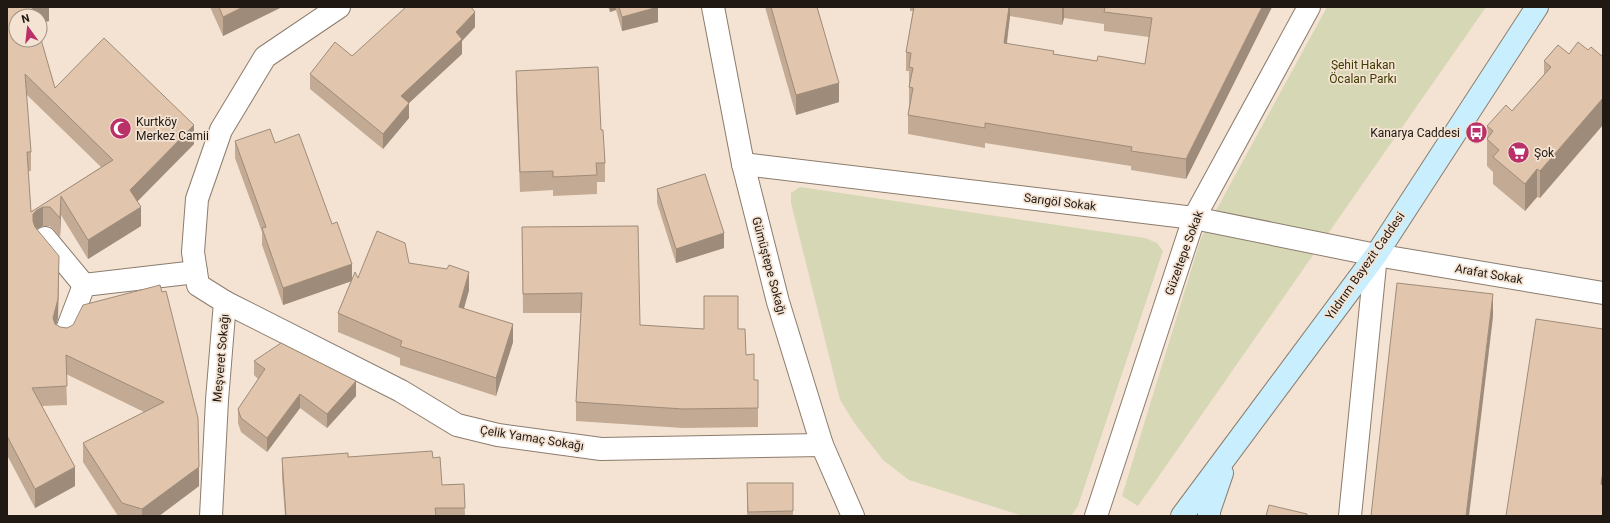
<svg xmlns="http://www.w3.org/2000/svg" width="1610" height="523" font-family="Roboto,sans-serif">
  <rect width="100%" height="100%" fill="#f4e3d2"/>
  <!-- green -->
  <g fill="#d5d7b5">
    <polygon points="1327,7 1486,7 1138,506 1122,496 1201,238"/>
    <polygon points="800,187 1145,238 1157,243 1163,251 1078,506 1071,516 1023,516 909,480 883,460 855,424 840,400 791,203 791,193"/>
  </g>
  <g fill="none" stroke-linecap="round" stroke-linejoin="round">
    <defs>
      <g id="street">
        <polyline points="713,7 743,164 778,302 822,445 853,516"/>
        <polyline points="743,164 1194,218 1376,255 1603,293"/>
        <polyline points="45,238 84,285"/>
        <polyline points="225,302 401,391 457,425 498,435 601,449 822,445"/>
        <polyline points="65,335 84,285 196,272"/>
        <polyline points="211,516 217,400 225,302 198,285 193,252 197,199 221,130 265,57 339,7"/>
        <polyline points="1096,516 1194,218 1309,7"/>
        <polyline points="1350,516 1376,255"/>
      </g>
      <g id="secondary">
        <polyline points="1182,516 1376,255 1537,7"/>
        <polyline points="1209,516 1209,511 1222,473"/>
      </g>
    </defs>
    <!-- street casing -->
    <use href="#street" stroke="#8c7c6d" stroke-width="24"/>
    <!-- secondary casing -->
    <use href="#secondary" stroke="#8c7c6d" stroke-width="24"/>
    <!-- street -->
    <use href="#street" stroke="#fff" stroke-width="22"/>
    <!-- secondary -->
    <use href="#secondary" stroke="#c9eefd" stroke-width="22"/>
  </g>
  <!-- wall -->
  <g fill="#c2aa95" fill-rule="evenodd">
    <path d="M7,7H49V21L40,23V16H16L55,88L194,144L137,201L141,226L88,259L61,215L60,237L50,226H43L37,229L59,275L58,318L56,324L60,327L67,328L160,285L199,486L159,516H118L83,462V443L144,412L66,374L67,405L42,406L75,486L35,508L7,455ZM26,94L101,167L31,212L28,171H31V152Z"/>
    <polygon points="210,7 282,7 223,36"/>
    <polygon points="608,7 658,7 658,22 622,31 616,10 610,12"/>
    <polygon points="765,7 817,7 839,102 796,115"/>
    <path d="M910,7H1272L1186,179L1131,170V166L985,143V148L908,134V115L909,106V71H906V52L913,11H910ZM1010,16L1062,25L1064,18L1104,24V31L1149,37L1145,64L1097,61L1054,54L1007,44Z"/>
    <polygon points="475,27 462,41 462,54 409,103 409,118 383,149 310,89 310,74 352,56"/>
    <polygon points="1558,45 1540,198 1537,197 1525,211 1493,184 1493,172 1487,166 1487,126 1512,111 1544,74 1544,61"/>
    <polygon points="516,71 601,130 605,163 605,182 597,182 597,194 553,196 553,190 520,192 516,91"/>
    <polygon points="235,141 275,143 352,279 409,263 469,290 464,309 513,342 496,396 400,365 400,358 338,332 338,313 351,281 283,305 262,245 262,232 235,158"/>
    <polygon points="657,189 724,248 676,263 657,203"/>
    <polygon points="522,227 640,325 704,329 738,329 754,380 758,380 758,427 683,428 576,421 576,402 581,313 523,313"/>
    <polygon points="254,361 356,396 327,428 300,408 267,452 241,432 238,423 238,409 258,379 254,375"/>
    <polygon points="348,457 433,458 442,485 464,484 465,516 285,516 282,477 282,458"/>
    <rect x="747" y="483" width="46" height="33"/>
  </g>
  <!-- shaded-wall -->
  <g fill="#9e8b79">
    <polygon points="31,7 49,7 49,21 40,23 40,16 31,16"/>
    <polygon points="243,7 282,7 223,36 223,17"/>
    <polygon points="610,7 616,7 616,10 610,12"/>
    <polygon points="658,7 658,22 622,31 622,17"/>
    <polygon points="1009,7 1010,7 1010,16 1004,63 1004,43"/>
    <polygon points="1062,7 1064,7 1064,18 1062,25"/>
    <polygon points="1262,7 1272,7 1186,179 1186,159"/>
    <polygon points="475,12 475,27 462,41 462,54 409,103 409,118 383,149 383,134 401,96 456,32"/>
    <polygon points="839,83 839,102 796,115 796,95"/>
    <polygon points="1603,98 1603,125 1540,198 1540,171"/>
    <polygon points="194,125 194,144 130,209 130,190"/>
    <polygon points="1537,169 1537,197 1525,211 1525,184"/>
    <polygon points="61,196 61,215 60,237 60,218"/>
    <polygon points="43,207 43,226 37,229 33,233 33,214 37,210"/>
    <polygon points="141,207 141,226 88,259 88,240"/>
    <polygon points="724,233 724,248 676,263 676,249"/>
    <polygon points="59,256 58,318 53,337 53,318"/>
    <polygon points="352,264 352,281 283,305 283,288"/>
    <polygon points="469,272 469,290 459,325 459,307"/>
    <polygon points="1493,294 1493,317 1469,516 1466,516"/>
    <polygon points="513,324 513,342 496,396 496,378"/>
    <polygon points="356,381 356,396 327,428 327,414"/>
    <polygon points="300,394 300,408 267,452 267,438"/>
    <polygon points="75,467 75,486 35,508 35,489"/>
    <polygon points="199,467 199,486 159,516 142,516 142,509"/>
    <polygon points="1603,471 1603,493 1601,484"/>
  </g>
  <!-- building -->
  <g fill="#e1c6ad" stroke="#9e8b79" fill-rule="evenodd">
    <path d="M7,7H32L34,16H16V40H40V36L55,88L104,38L194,125L130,190L141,207L88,240L61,196L60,218L50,207H43L37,210L33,214V221L35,227L59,256L58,299L53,318L55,324L60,327L67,328L73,325L83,305L160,285L162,292L166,291L198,418L199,467L142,509L122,503L83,443L164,402L66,355L67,386L32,388L75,467L35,489L7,436ZM25,74L113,160L31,212L27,152H31Z"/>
    <polygon points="219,7 243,7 223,17"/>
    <polygon points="406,7 471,7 475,12 456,32 462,39 401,96 409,103 383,134 310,74 335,42 352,56"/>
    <polygon points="619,7 658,7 622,17"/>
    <polygon points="771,7 817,7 839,83 796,95"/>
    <polygon points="914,7 1009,7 1004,43 1054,51 1053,54 1097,61 1098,56 1145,64 1152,18 1104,12 1105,7 1262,7 1186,159 1131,151 1132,147 985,123 985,128 908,115 913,88 909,87 913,68 909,67 911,53 906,52"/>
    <polygon points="1578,42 1588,50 1591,47 1603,57 1603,98 1540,171 1537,169 1525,184 1493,157 1499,150 1487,139 1493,131 1487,126 1506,105 1512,111 1551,67 1544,61 1558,45 1569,54"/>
    <polygon points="598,67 601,130 603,130 605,163 596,163 597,175 553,177 553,171 520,172 516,71"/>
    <polygon points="270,129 275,143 299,134 332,224 337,222 352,264 283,288 262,228 266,227 235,141"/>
    <polygon points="705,174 724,233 676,249 657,189"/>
    <polygon points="638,226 640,325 704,329 704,296 738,296 738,329 745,329 746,355 754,354 754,380 758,380 758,408 683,409 576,402 582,293 523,294 522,227"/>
    <polygon points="377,231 405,243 409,263 447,269 449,265 469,272 459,307 513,324 496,378 400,346 402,341 338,313 355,272 358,278"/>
    <polygon points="1397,283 1493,294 1466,516 1371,516"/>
    <polygon points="1536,319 1603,329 1603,471 1601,484 1603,485 1603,516 1506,516"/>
    <polygon points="281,343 356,381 327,414 300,394 267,438 241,418 238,409 265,369 254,361"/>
    <polygon points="432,451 433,458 440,457 442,485 464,484 465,508 435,508 436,516 286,516 282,458 348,453 348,457"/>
    <polygon points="747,483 793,483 793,511 748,512"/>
    <polygon points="1269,505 1307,514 1307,516 1266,516"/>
  </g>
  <!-- icons -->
  <defs>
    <symbol id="mosque-disc" viewBox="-11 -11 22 22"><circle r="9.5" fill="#ba3069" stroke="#f4e3d2"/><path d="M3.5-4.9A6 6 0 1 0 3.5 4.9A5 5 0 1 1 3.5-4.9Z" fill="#fff"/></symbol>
    <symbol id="bus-disc" viewBox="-11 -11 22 22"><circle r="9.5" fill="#ba3069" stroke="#f4e3d2"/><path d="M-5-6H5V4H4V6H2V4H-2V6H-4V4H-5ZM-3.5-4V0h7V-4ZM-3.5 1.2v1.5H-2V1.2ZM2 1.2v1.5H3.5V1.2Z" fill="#fff"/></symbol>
    <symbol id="supermarket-disc" viewBox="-11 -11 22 22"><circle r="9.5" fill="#ba3069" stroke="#f4e3d2"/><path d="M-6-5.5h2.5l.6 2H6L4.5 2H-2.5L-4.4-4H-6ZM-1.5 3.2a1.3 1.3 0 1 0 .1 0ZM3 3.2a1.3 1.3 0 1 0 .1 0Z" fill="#fff"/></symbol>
  </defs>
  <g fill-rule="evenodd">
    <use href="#mosque-disc" x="108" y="116" width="25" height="25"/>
    <use href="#bus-disc" x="1464" y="120" width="25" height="25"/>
    <use href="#supermarket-disc" x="1506" y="140" width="25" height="25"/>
  </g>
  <g text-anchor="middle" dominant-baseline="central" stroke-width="3.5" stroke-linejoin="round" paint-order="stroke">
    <!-- park labels -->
    <g font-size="12" fill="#3c3d00" stroke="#f4e3d2">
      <text x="1363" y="65">Şehit Hakan<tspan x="1363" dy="14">Öcalan Parkı</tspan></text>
    </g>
    <!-- poi labels -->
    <g font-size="12" fill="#1f1813" stroke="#f4e3d2" text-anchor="start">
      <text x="136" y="122">Kurtköy<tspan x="136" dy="14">Merkez Camii</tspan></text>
      <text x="1460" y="133" text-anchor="end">Kanarya Caddesi</text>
      <text x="1534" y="153">Şok</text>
    </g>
    <!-- street labels -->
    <g font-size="12" fill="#1f1813" stroke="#f4e3d2">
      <text transform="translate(1060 202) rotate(7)">Sarıgöl Sokak</text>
      <text transform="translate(1184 253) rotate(-70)">Güzeltepe Sokak</text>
      <text transform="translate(769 266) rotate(75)">Gümüştepe Sokağı</text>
      <text transform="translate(1365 266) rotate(-55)">Yıldırım Bayezit Caddesi</text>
      <text transform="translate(1489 274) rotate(10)">Arafat Sokak</text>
      <text transform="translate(221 358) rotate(-85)">Meşveret Sokağı</text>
      <text transform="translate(532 438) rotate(9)">Çelik Yamaç Sokağı</text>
    </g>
  </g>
  <!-- border -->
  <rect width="1610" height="523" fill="none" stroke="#1f1813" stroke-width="16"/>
  <!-- north arrow -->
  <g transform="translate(28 28) rotate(345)"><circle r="19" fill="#f4e3d2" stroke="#9f9286"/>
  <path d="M0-3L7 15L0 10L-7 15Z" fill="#ba3069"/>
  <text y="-6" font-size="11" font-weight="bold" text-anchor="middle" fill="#1f1813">N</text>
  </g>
</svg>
